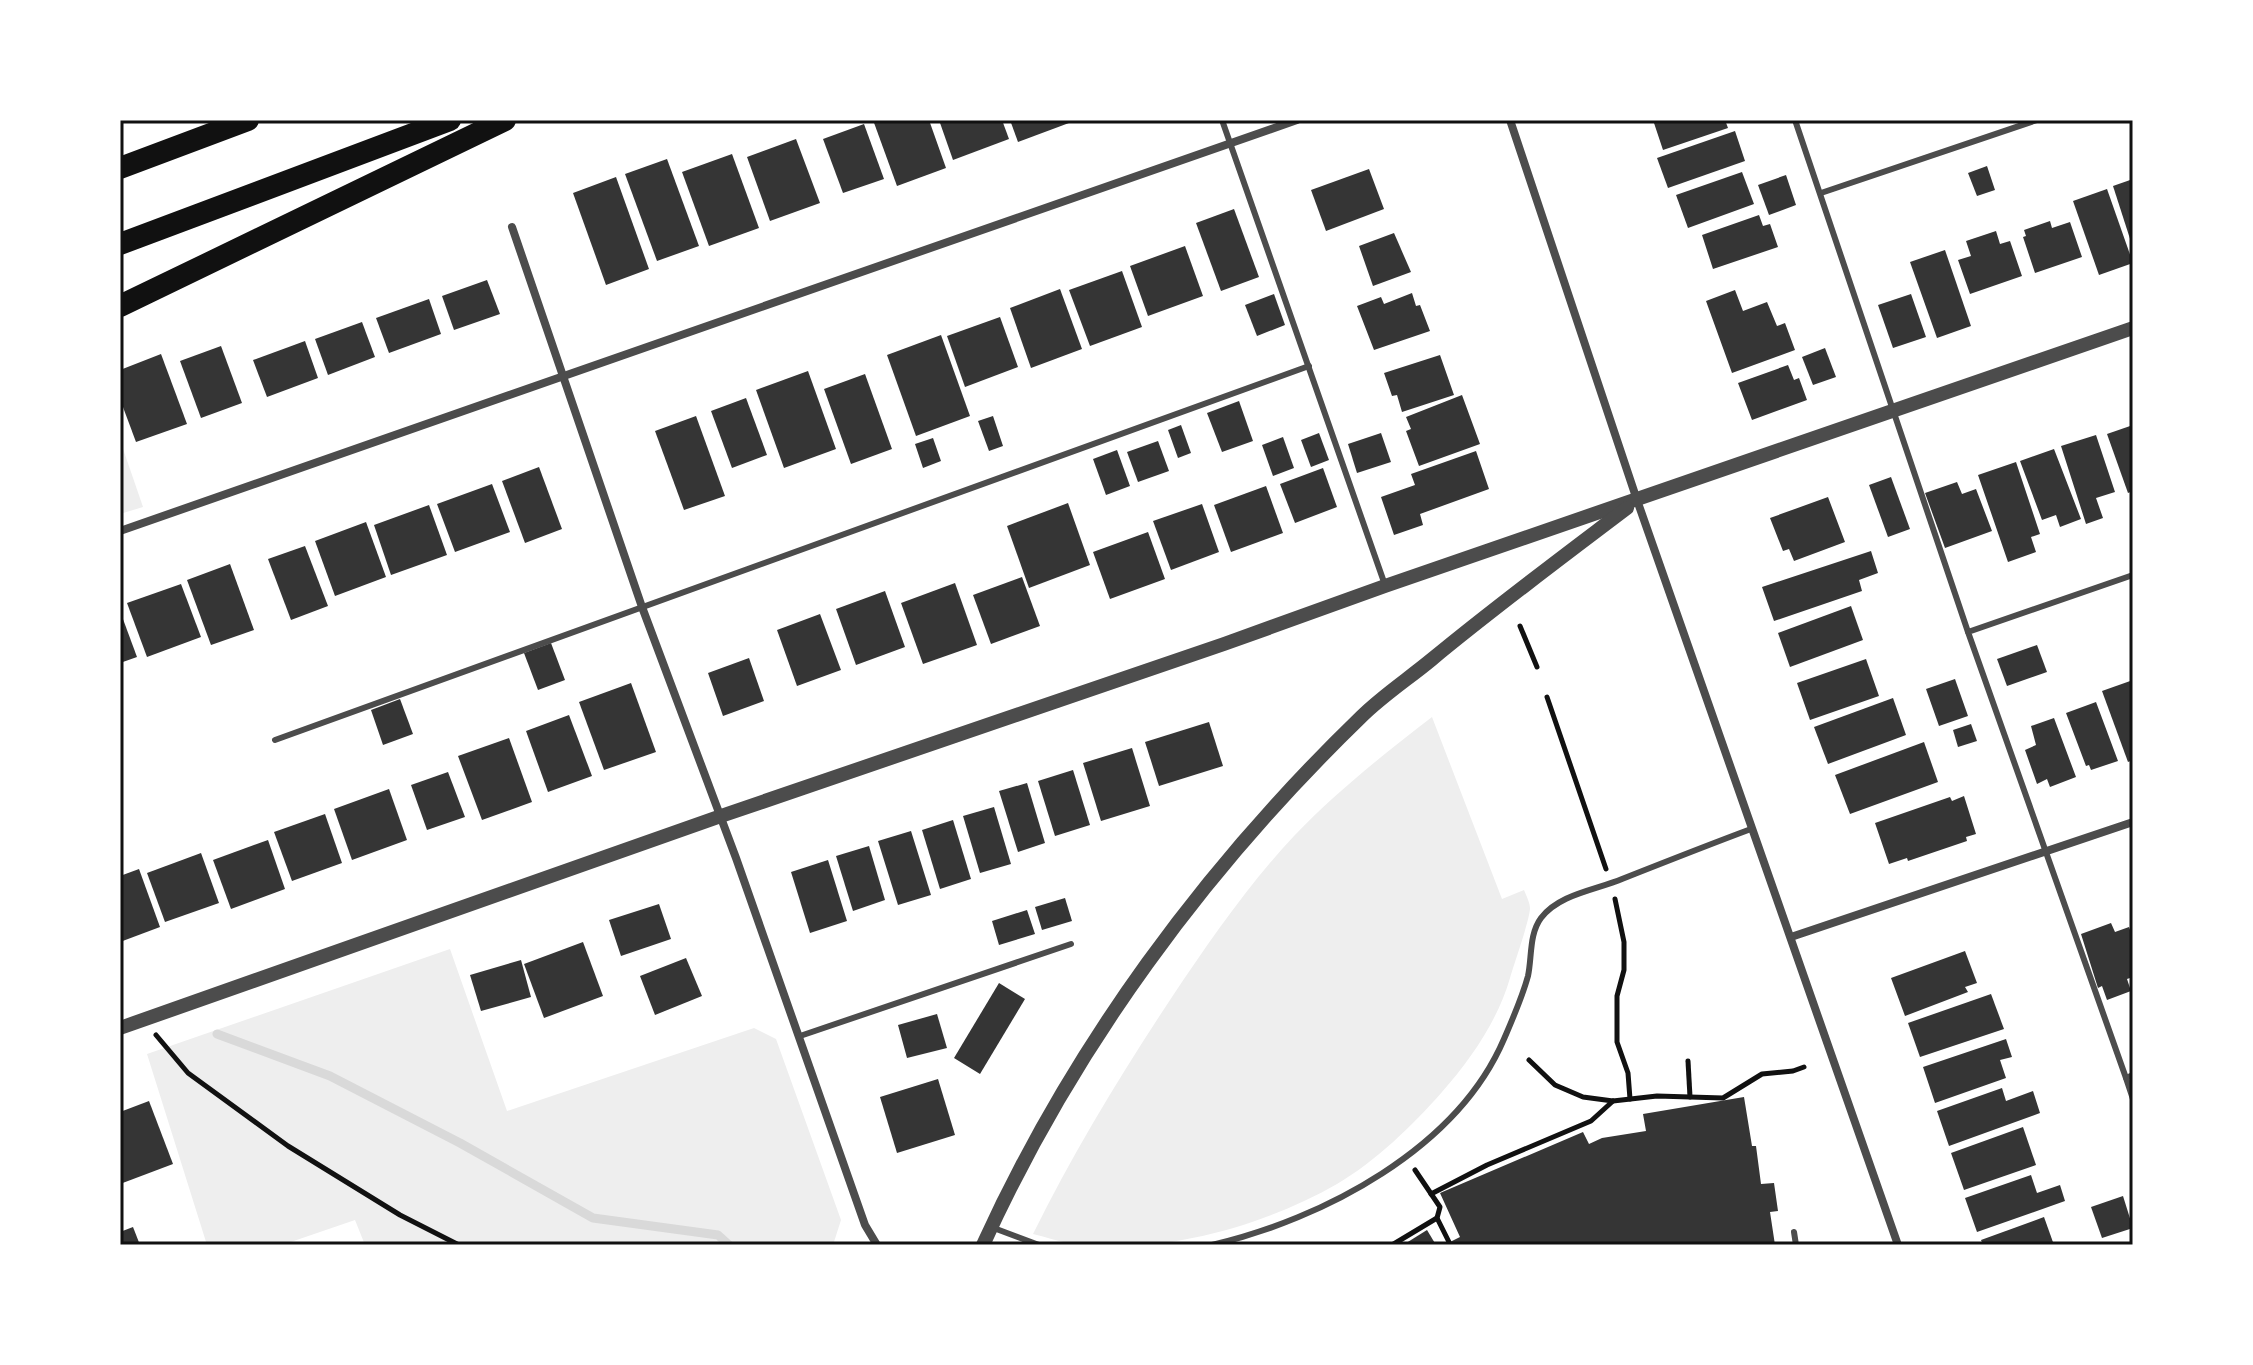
<svg xmlns="http://www.w3.org/2000/svg" width="2253" height="1365" font-family="'Zilla Slab',serif">
  <rect width="100%" height="100%" fill="#fff"/>
  <!-- green -->
  <g fill="#eee">
    <polygon points="120,440 143,507 120,514"/>
    <path d="M1432,717L1502,899L1524,890C1526,895 1530,903 1530,908C1530,919 1514,964 1510,978C1498,1020 1471,1059 1442,1092C1412,1126 1376,1161 1337,1184C1262,1227 1161,1255 1074,1244C1060,1242 1046,1237 1033,1234C1074,1151 1121,1074 1172,997C1209,942 1248,885 1294,836C1336,792 1384,754 1432,717Z"/>
    <polygon points="450,949 507,1111 754,1028 776,1039 841,1220 833,1245 365,1245 355,1220 282,1245 207,1245 147,1054"/>
  </g>
  <g fill="none" stroke-linecap="round" stroke-linejoin="round">
    <!-- stream -->
    <polyline stroke="#d9d9d9" stroke-width="9" points="217,1034 330,1076 460,1143 593,1218 718,1235 729,1245"/>
  </g>
  <!-- building -->
  <g fill="#353535">
    <polygon points="873,120 929,120 946,168 897,186"/>
    <polygon points="939,120 1002,120 1009,139 953,160"/>
    <polygon points="1010,120 1077,120 1018,142"/>
    <polygon points="1653,120 1725,120 1728,128 1663,150"/>
    <polygon points="864,124 884,179 843,193 823,139"/>
    <polygon points="1735,131 1745,161 1668,188 1657,158"/>
    <polygon points="796,139 820,203 770,221 747,157"/>
    <polygon points="732,154 759,228 709,246 682,172"/>
    <polygon points="667,159 699,246 657,261 625,174"/>
    <polygon points="1987,166 1995,190 1977,196 1968,173"/>
    <polygon points="1369,169 1384,209 1326,231 1311,190"/>
    <polygon points="1742,172 1754,204 1688,228 1676,195"/>
    <polygon points="1786,175 1796,205 1769,215 1758,185"/>
    <polygon points="616,177 649,269 606,285 573,193"/>
    <polygon points="2133,179 2133,245 2132,245 2113,186"/>
    <polygon points="2107,189 2133,263 2099,275 2073,201"/>
    <polygon points="1234,209 1259,277 1221,291 1196,223"/>
    <polygon points="1759,215 1763,226 1770,224 1778,247 1713,269 1702,235"/>
    <polygon points="2050,221 2052,228 2070,222 2082,257 2035,273 2023,237 2026,236 2024,230"/>
    <polygon points="1996,231 2000,244 2010,241 2022,276 1970,294 1958,260 1971,256 1966,241"/>
    <polygon points="1394,233 1411,272 1373,286 1359,246"/>
    <polygon points="1185,246 1203,296 1148,316 1130,266"/>
    <polygon points="1945,250 1971,326 1937,338 1910,262"/>
    <polygon points="1122,271 1142,327 1090,346 1069,290"/>
    <polygon points="487,280 500,314 454,330 442,296"/>
    <polygon points="1060,289 1082,349 1031,368 1010,308"/>
    <polygon points="1735,290 1743,311 1767,302 1777,326 1785,323 1795,350 1732,373 1706,301"/>
    <polygon points="1412,293 1416,306 1420,305 1430,331 1374,350 1357,306 1381,297 1384,304"/>
    <polygon points="1274,294 1285,325 1257,336 1245,305"/>
    <polygon points="1911,294 1926,337 1893,348 1878,305"/>
    <polygon points="429,299 441,334 389,353 376,318"/>
    <polygon points="1000,317 1018,367 965,387 947,336"/>
    <polygon points="362,322 375,357 328,375 315,339"/>
    <polygon points="941,335 970,416 916,436 887,355"/>
    <polygon points="305,341 318,378 267,397 253,360"/>
    <polygon points="221,346 242,403 201,418 180,361"/>
    <polygon points="1825,348 1836,377 1813,385 1802,357"/>
    <polygon points="161,354 187,424 136,442 120,399 120,370"/>
    <polygon points="1440,355 1454,395 1402,412 1397,395 1392,396 1384,373"/>
    <polygon points="1788,365 1794,380 1799,378 1807,400 1752,420 1738,383"/>
    <polygon points="808,371 836,449 784,468 756,390"/>
    <polygon points="865,374 892,449 851,464 824,389"/>
    <polygon points="1462,395 1480,444 1419,466 1406,431 1411,429 1406,417"/>
    <polygon points="746,398 767,455 732,468 711,411"/>
    <polygon points="1239,401 1253,441 1222,452 1207,413"/>
    <polygon points="696,416 725,496 684,510 655,431"/>
    <polygon points="993,416 1003,446 989,451 978,421"/>
    <polygon points="1181,425 1191,453 1178,458 1168,430"/>
    <polygon points="2133,425 2133,491 2128,493 2107,434"/>
    <polygon points="1319,433 1329,460 1311,467 1301,440"/>
    <polygon points="1381,433 1391,462 1357,473 1348,444"/>
    <polygon points="2096,435 2115,492 2096,498 2103,518 2086,524 2061,446"/>
    <polygon points="1283,437 1294,468 1273,476 1262,445"/>
    <polygon points="933,438 941,461 923,468 915,444"/>
    <polygon points="1158,441 1169,471 1138,482 1127,452"/>
    <polygon points="2054,449 2081,519 2060,527 2056,515 2042,520 2020,461"/>
    <polygon points="1117,450 1130,486 1106,495 1093,459"/>
    <polygon points="1476,451 1489,489 1420,514 1423,525 1394,535 1381,497 1415,485 1411,474"/>
    <polygon points="2016,462 2040,534 2031,537 2036,552 2008,562 1978,475"/>
    <polygon points="539,467 562,529 525,543 502,481"/>
    <polygon points="1323,468 1337,507 1295,523 1280,484"/>
    <polygon points="1891,477 1910,529 1888,537 1869,485"/>
    <polygon points="1957,482 1962,494 1976,489 1992,531 1945,548 1925,493"/>
    <polygon points="492,484 510,532 455,552 437,504"/>
    <polygon points="1266,486 1283,533 1231,552 1214,505"/>
    <polygon points="1828,497 1845,542 1794,561 1789,549 1783,551 1770,518"/>
    <polygon points="1068,503 1090,565 1029,588 1007,526"/>
    <polygon points="1202,504 1219,552 1171,570 1153,521"/>
    <polygon points="429,505 447,555 391,575 374,525"/>
    <polygon points="366,522 386,577 335,596 315,541"/>
    <polygon points="1148,532 1165,579 1110,599 1093,552"/>
    <polygon points="305,546 328,606 291,620 268,559"/>
    <polygon points="1871,551 1878,573 1859,580 1862,591 1774,621 1762,587"/>
    <polygon points="230,564 254,630 211,645 187,580"/>
    <polygon points="1022,577 1040,626 991,644 973,595"/>
    <polygon points="955,583 977,645 923,664 901,603"/>
    <polygon points="181,584 201,637 147,657 127,603"/>
    <polygon points="885,591 905,647 856,665 836,609"/>
    <polygon points="1851,606 1863,640 1790,667 1778,633"/>
    <polygon points="120,611 137,657 120,663"/>
    <polygon points="820,614 841,670 797,686 777,630"/>
    <polygon points="551,643 565,680 538,690 524,653"/>
    <polygon points="2037,645 2047,672 2007,686 1997,659"/>
    <polygon points="749,658 764,701 723,716 708,673"/>
    <polygon points="1866,659 1879,696 1810,720 1797,683"/>
    <polygon points="1955,679 1968,716 1939,726 1926,689"/>
    <polygon points="2133,680 2133,760 2128,762 2102,691"/>
    <polygon points="631,683 656,752 604,770 579,702"/>
    <polygon points="1893,698 1906,735 1828,764 1814,727"/>
    <polygon points="400,699 413,734 383,745 371,710"/>
    <polygon points="2096,702 2118,761 2091,770 2089,765 2086,766 2066,713"/>
    <polygon points="569,715 592,776 548,792 526,731"/>
    <polygon points="2054,718 2076,777 2050,787 2047,779 2037,784 2025,750 2036,745 2031,726"/>
    <polygon points="1209,722 1223,766 1159,786 1145,742"/>
    <polygon points="1971,724 1977,741 1958,747 1953,730"/>
    <polygon points="509,738 532,802 482,820 458,756"/>
    <polygon points="1924,742 1938,782 1850,814 1835,775"/>
    <polygon points="1132,748 1150,806 1101,821 1083,763"/>
    <polygon points="1073,770 1090,825 1055,836 1038,781"/>
    <polygon points="448,772 465,817 427,830 411,785"/>
    <polygon points="1027,783 1045,843 1018,852 999,791"/>
    <polygon points="389,789 407,840 352,860 334,809"/>
    <polygon points="1964,796 1976,834 1966,837 1967,841 1908,861 1907,858 1889,864 1875,823 1950,797 1952,801"/>
    <polygon points="994,807 1011,864 980,873 963,816"/>
    <polygon points="325,814 342,863 292,881 274,832"/>
    <polygon points="953,820 971,879 940,889 922,830"/>
    <polygon points="911,831 931,895 898,905 878,841"/>
    <polygon points="268,840 285,889 231,909 213,860"/>
    <polygon points="869,846 885,900 853,911 836,856"/>
    <polygon points="201,853 219,903 165,922 147,873"/>
    <polygon points="828,860 847,921 810,933 791,872"/>
    <polygon points="139,869 160,927 120,942 120,876"/>
    <polygon points="1065,898 1072,921 1042,930 1035,907"/>
    <polygon points="659,904 671,939 621,956 609,920"/>
    <polygon points="1027,910 1035,934 999,945 992,921"/>
    <polygon points="2111,923 2115,932 2129,927 2133,938 2133,977 2127,979 2131,991 2107,1000 2102,986 2098,988 2081,934"/>
    <polygon points="583,942 603,996 544,1018 524,964"/>
    <polygon points="1965,951 1977,983 1965,987 1968,992 1905,1016 1891,978"/>
    <polygon points="686,958 702,996 655,1015 640,976"/>
    <polygon points="521,960 531,997 481,1011 470,975"/>
    <polygon points="999,983 1025,999 980,1074 954,1058"/>
    <polygon points="1991,994 2004,1029 1920,1057 1908,1023"/>
    <polygon points="937,1014 947,1048 907,1058 898,1025"/>
    <polygon points="2006,1039 2012,1057 2000,1060 2006,1078 1935,1103 1923,1067"/>
    <polygon points="938,1079 955,1135 897,1153 880,1097"/>
    <polygon points="2002,1088 2006,1101 2033,1091 2040,1113 1949,1146 1937,1111"/>
    <polygon points="1744,1097 1752,1146 1756,1146 1761,1184 1774,1183 1778,1211 1770,1212 1775,1245 1444,1245 1460,1237 1440,1193 1583,1132 1589,1144 1602,1138 1646,1131 1643,1114"/>
    <polygon points="149,1101 173,1164 120,1184 120,1112"/>
    <polygon points="2023,1127 2036,1165 1964,1190 1951,1153"/>
    <polygon points="2031,1175 2037,1193 2060,1185 2065,1201 1977,1232 1965,1198"/>
    <polygon points="2123,1196 2133,1228 2102,1238 2091,1207"/>
    <polygon points="2044,1217 2054,1245 1983,1245 1981,1240"/>
    <polygon points="133,1227 140,1245 120,1245 120,1232"/>
    <polygon points="1427,1230 1436,1245 1403,1245"/>
  </g>
  <g fill="none" stroke-linecap="round" stroke-linejoin="round">
    <!-- path -->
    <g stroke="#111" stroke-width="5">
      <polyline points="1520,626 1537,667"/>
      <polyline points="1547,697 1606,869"/>
      <polyline points="1615,899 1624,942 1624,970 1617,996 1617,1042 1628,1073 1630,1099"/>
      <polyline points="156,1035 188,1073 288,1146 400,1215 459,1245"/>
      <polyline points="1529,1060 1555,1085 1583,1097 1613,1101 1657,1096 1723,1098 1762,1074 1793,1071 1804,1067"/>
      <polyline points="1688,1061 1690,1097"/>
      <polyline points="1415,1170 1440,1207 1437,1218 1449,1242"/>
      <polyline points="1431,1194 1487,1165 1591,1121 1613,1101"/>
      <polyline points="1392,1245 1437,1218"/>
    </g>
    <!-- service -->
    <g stroke="#4c4c4c" stroke-width="6">
      <polyline points="1222,120 1385,585"/>
      <polyline points="1795,120 1968,632"/>
      <polyline points="1821,193 2037,120"/>
      <polyline points="275,740 1309,366"/>
      <polyline points="800,1036 1071,944"/>
      <polyline points="2133,1075 2126,1078 2133,1099"/>
      <polyline points="2126,1078 1968,632 2133,575"/>
      <polyline points="991,1227 1039,1245"/>
      <polyline points="1794,1232 1796,1245"/>
      <path d="M1212,1245C1323,1219 1457,1149 1504,1039C1513,1018 1522,998 1528,976C1532,958 1529,934 1541,918C1559,894 1596,890 1622,879C1665,862 1708,845 1751,829"/>
    </g>
    <!-- minor -->
    <g stroke="#4c4c4c" stroke-width="8">
      <polyline points="1510,120 1637,500 1898,1245"/>
      <polyline points="512,227 642,607 736,858 865,1225 877,1245"/>
      <polyline points="120,531 1297,120"/>
      <polyline points="1791,937 2133,822"/>
    </g>
    <!-- tertiary -->
    <g stroke="#4c4c4c" stroke-width="14">
      <polyline points="120,1028 721,816 1224,644 1385,586 2133,328"/>
      <path d="M983,1245C1073,1047 1205,868 1361,717C1382,696 1408,679 1431,660C1495,607 1561,558 1627,508"/>
    </g>
    <!-- motorway -->
    <g stroke="#111" stroke-width="22">
      <polyline points="120,168 248,120"/>
      <polyline points="120,244 450,120"/>
      <polyline points="120,306 505,120"/>
    </g>
  </g>
  <!-- border -->
  <rect width="2253" height="1365" fill="none" stroke="#ffffff" stroke-width="244"/>
  <rect x="122" y="122" width="2009" height="1121" fill="none" stroke="#111" stroke-width="3"/>
</svg>
